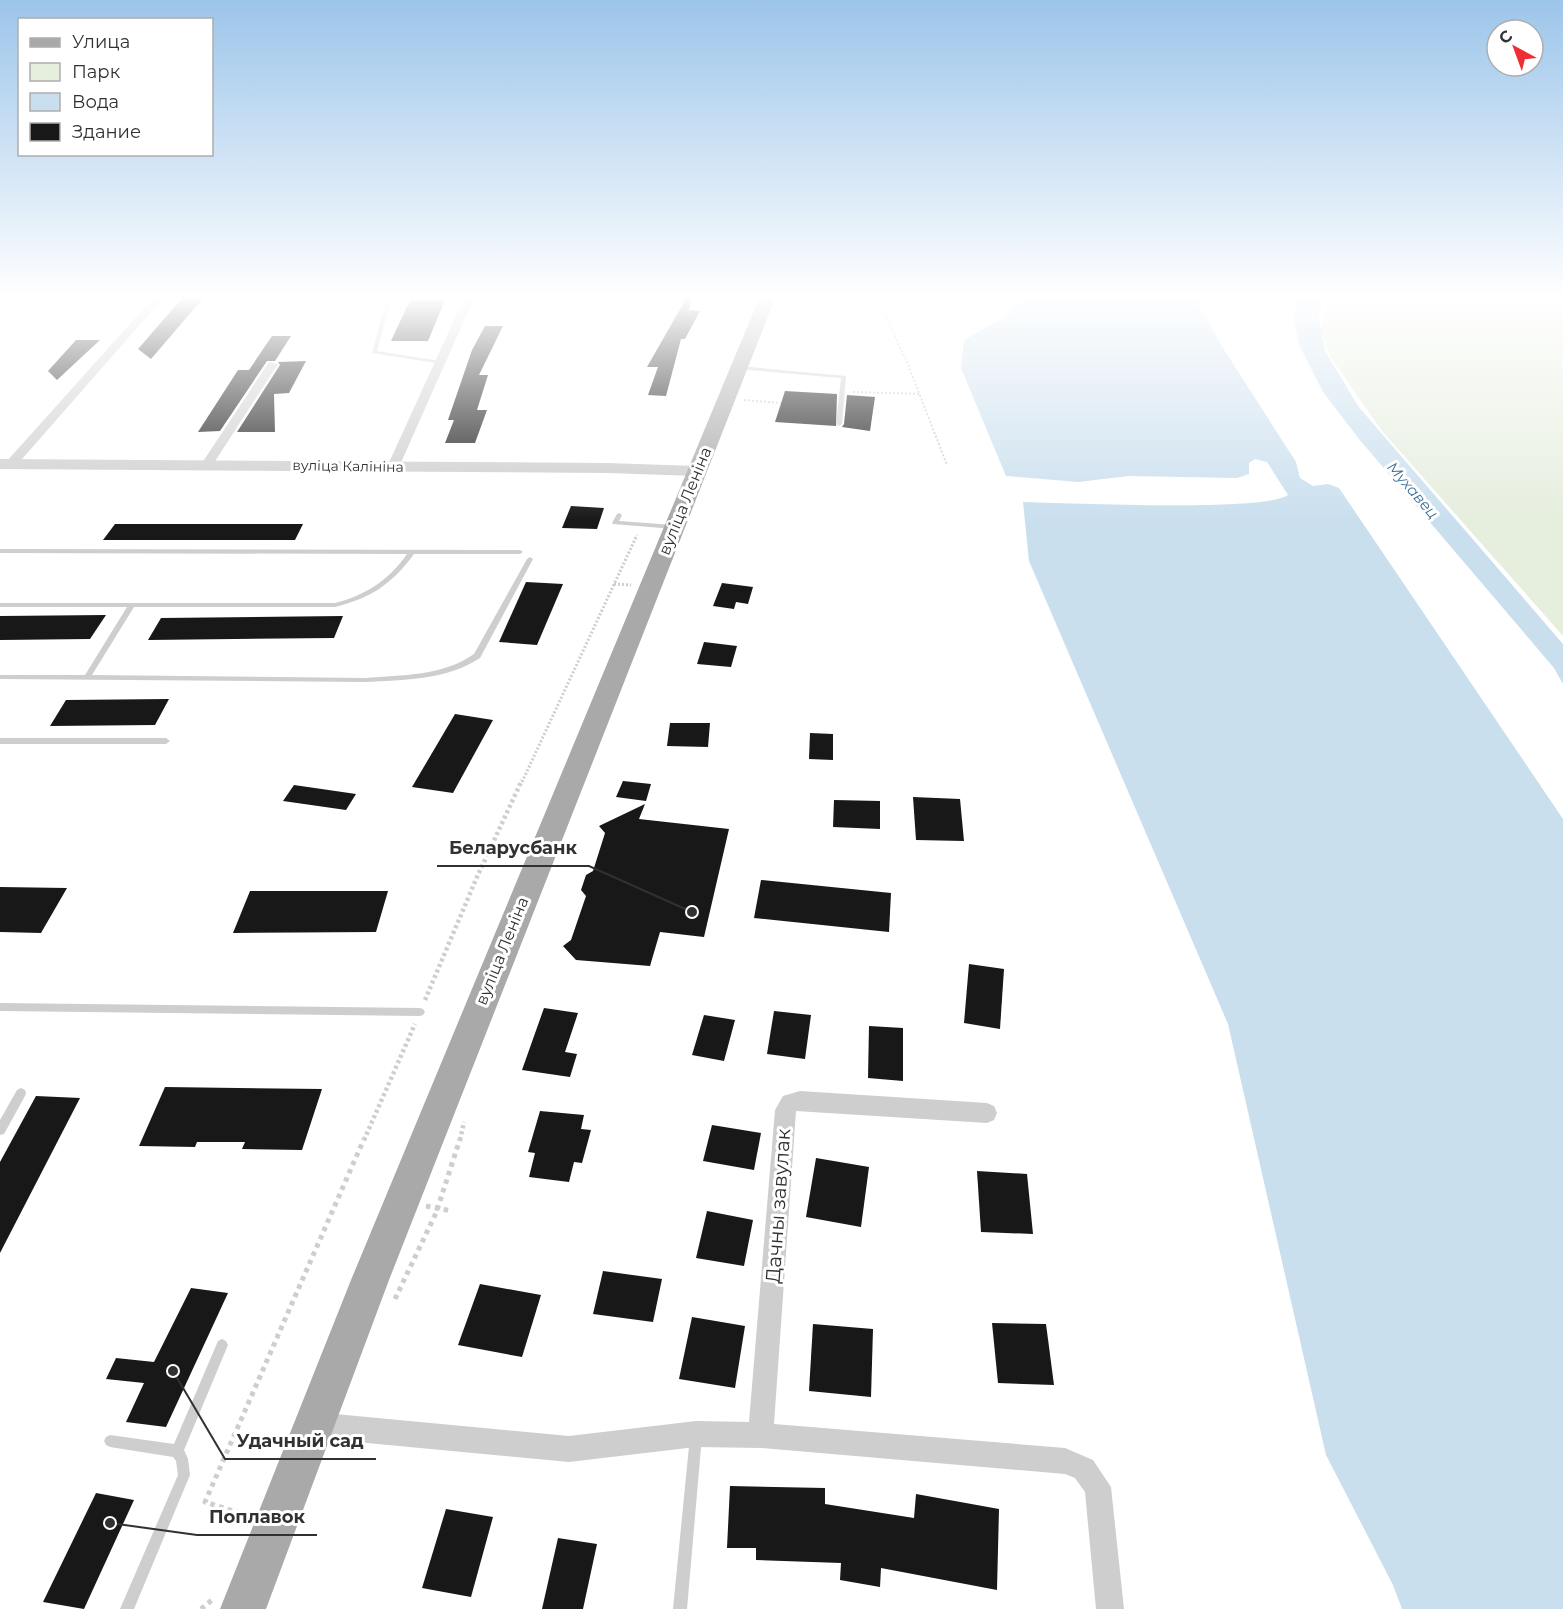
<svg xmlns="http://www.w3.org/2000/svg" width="1563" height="1609" font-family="Montserrat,sans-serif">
  <rect width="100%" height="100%" fill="#fff"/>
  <!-- green -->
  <polygon fill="#e6eede" points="1328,296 1563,296 1563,636 1382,431 1331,358 1321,330"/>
  <!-- water -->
  <g fill="#cadfee">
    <path d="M1024,296H1203L1199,305L1223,348L1296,462L1300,478L1313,486L1328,484L1339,488L1563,819V1609H1402L1393,1585L1326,1455L1228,1024L1029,561L1023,502C1064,503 1265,512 1288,495L1267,462L1255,459L1249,463V474L1237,478L1129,476L1078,482L1006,476L961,368L964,340L1008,315Z"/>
    <polygon points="1297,296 1322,296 1319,317 1325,351 1358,406 1563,644 1563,684 1554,668 1359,439 1323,392 1299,345 1294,318"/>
  </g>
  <!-- building -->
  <g fill="#181818">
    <polygon points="184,296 205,296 151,359 138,349"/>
    <polygon points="687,297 692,300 689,310 700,311 685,339 681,339 666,396 648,395 658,367 647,367"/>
    <polygon points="410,300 445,300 428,341 391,341"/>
    <polygon points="485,326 503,326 479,375 488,375 477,410 487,410 475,443 445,443 454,420 448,420 472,350"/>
    <polygon points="272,336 291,336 275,361 267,361 220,431 198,432 238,370 249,370"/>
    <polygon points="76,340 100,340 57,380 48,371"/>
    <polygon points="306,361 289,393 274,394 275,432 237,432 280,365 278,362"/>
    <polygon points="785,391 837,394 836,426 775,422"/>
    <polygon points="847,395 875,397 870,431 842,427 844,424"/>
    <polygon points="571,506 604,508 597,529 562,528"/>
    <polygon points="115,524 303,524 295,540 103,540"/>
    <polygon points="526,582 563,584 537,645 499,642"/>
    <polygon points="722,583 753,587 748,604 736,602 734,609 713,606"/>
    <polygon points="106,615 90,639 0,640 0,616"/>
    <polygon points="343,616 334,638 148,640 161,618"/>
    <polygon points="704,642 737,646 731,667 697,664"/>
    <polygon points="169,699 155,725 50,726 66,700"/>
    <polygon points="455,714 493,720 453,793 412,787"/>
    <polygon points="670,723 710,723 708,747 667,746"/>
    <polygon points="810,733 833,734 833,760 809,759"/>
    <polygon points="623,781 651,784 646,801 616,797"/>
    <polygon points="294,785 356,794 346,810 283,801"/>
    <polygon points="913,797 960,799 964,841 916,840"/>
    <polygon points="834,800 880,801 880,829 833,827"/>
    <polygon points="645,804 639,819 729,829 704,937 660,932 650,966 576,960 563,946 571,940 586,896 581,890 586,875 593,871 605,833 599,826"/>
    <polygon points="761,880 891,893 889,932 754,918"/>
    <polygon points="0,887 67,888 41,933 0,932"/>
    <polygon points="250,891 388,891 376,932 233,933"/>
    <polygon points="969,964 1004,969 1000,1029 964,1023"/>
    <polygon points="544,1008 578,1013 565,1052 577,1054 570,1077 522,1070"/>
    <polygon points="774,1011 811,1015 805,1059 767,1054"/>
    <polygon points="704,1015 735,1020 724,1061 692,1055"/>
    <polygon points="869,1026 903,1028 903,1081 868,1078"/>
    <polygon points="165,1087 322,1089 302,1150 242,1149 245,1142 197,1142 195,1147 139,1146"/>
    <polygon points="36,1096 80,1098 0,1253 0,1162"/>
    <polygon points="540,1111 584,1115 581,1129 591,1130 582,1163 574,1162 569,1182 529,1177 535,1153 528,1152"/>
    <polygon points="712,1125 761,1133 754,1170 703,1161"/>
    <polygon points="816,1158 869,1167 861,1227 806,1217"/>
    <polygon points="977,1171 1027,1174 1033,1234 981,1232"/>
    <polygon points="707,1211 753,1220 744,1266 696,1258"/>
    <polygon points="603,1271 662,1279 653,1322 593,1314"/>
    <polygon points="480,1284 541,1295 522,1357 458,1345"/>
    <polygon points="191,1288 228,1293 166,1427 126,1422 144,1383 106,1379 116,1358 154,1362"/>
    <polygon points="692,1317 745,1326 735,1388 679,1379"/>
    <polygon points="992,1323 1046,1324 1054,1385 998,1383"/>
    <polygon points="813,1324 873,1329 871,1397 809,1391"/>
    <polygon points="730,1486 825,1488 825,1504 914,1518 916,1494 999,1509 997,1590 881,1568 880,1587 840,1580 841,1563 756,1560 756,1548 727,1548"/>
    <polygon points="96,1493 134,1500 84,1609 43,1602"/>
    <polygon points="446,1509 493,1517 471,1597 422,1588"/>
    <polygon points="558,1538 597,1544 583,1609 542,1609"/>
  </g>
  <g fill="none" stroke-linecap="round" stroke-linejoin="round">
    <!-- path-far3 -->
    <g stroke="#cecece" stroke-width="2" stroke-dasharray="2 2" stroke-linecap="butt">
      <polyline points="876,296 907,362 947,465"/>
      <polyline points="853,392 920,394"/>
      <polyline points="744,400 781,403"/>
    </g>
    <!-- path-far2 -->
    <g stroke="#cecece" stroke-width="3" stroke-dasharray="2 2" stroke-linecap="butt">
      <polyline points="614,584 631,585"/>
      <polyline points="522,782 637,535"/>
    </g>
    <!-- path-far1 -->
    <g stroke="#cecece" stroke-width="4.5" stroke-dasharray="3 3" stroke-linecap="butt">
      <polyline points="425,1000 477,877 522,780"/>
      <polyline points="364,1140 415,1024"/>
      <polyline points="460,1140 464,1122"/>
    </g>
    <!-- path -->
    <g stroke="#cecece" stroke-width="5" stroke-dasharray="4.5 4.5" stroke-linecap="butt">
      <polyline points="426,1206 452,1211"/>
      <polyline points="395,1299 436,1213 460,1139"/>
      <polyline points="249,1516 205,1502 364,1139"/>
      <polyline points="201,1609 212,1600"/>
    </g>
    <!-- service -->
    <g fill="#cecece" fill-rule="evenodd">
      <polygon points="364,296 371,296 390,304 377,351 440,361 443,363 442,364 372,353 385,305"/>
      <polygon points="739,366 846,376 842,424 839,426 836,424 841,378 737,369 736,368"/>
      <polygon points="619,513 622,515 619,521 674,525 677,527 674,529 613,524 612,523 617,514"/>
      <path d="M0,549L520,550L523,552L520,554H414C392,584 371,598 335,607H134L92,675L365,678C402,675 443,676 474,654L527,559L530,557L533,559L480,658C447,680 404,680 365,682L0,679V675H85L127,607H0V603H335C366,595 389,580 407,554L0,553Z"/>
      <polygon points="0,738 166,738 170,741 166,744 0,744"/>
      <polygon points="0,1003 420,1008 423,1009 425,1012 423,1015 420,1016 0,1011"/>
      <polygon points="21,1088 25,1090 26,1093 25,1096 4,1134 0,1135 0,1120 17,1090"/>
      <polygon points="222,1339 226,1341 228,1345 184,1450 188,1459 190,1475 134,1609 120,1609 178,1475 176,1461 173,1457 110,1447 106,1445 104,1441 106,1437 110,1435 174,1444 218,1341"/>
      <polygon points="696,1430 700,1432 702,1436 687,1609 673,1609 690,1436 692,1432"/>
    </g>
    <!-- minor -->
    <g fill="#cecece" fill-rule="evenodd">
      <polygon points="155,296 165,296 15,467 7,467 7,461"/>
      <polygon points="465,296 475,296 399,467 389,470 387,467"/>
      <polygon points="269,362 278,364 210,469 202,469 200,466"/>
      <polygon points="800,1091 987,1103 994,1106 997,1113 994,1120 987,1123 796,1111 774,1424 1065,1448 1093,1460 1111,1487 1124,1609 1096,1609 1085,1492 1075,1478 1065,1474 761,1448 696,1447 569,1462 314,1438 305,1434 301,1425 305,1416 314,1412 569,1436 696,1421 749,1422 775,1110 783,1096"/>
    </g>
    <!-- tertiary -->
    <polygon fill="#cecece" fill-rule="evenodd" points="0,459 607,463 697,466 705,471 697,476 607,473 0,469"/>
    <!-- primary -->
    <polygon fill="#a9a9a9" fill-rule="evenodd" points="760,296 776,296 389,1280 266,1609 220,1609 351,1280"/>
  </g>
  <!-- sky -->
  <linearGradient id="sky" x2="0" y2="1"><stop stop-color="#9cc5ea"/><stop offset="0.57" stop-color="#fff"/><stop offset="1" stop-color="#fff" stop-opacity="0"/></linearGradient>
  <rect width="1563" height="521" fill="url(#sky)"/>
  <g text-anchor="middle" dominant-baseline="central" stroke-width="6" stroke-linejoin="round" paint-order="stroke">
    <!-- far-street labels -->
    <g font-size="14" fill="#313131" stroke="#fff">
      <text transform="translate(348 466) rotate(1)">вуліца Калініна</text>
    </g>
    <!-- far-water labels -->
    <g font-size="15" font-style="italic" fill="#3a6f97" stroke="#fff">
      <text transform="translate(1413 490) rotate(49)">Мухавец</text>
    </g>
    <!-- street labels -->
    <g font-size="16" fill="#313131" stroke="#fff">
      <text transform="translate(685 501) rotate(-68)">вуліца Леніна</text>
      <text transform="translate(502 951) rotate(-68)">вуліца Леніна</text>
    </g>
    <!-- near-street labels -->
    <g font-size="20" fill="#313131" stroke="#fff">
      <text transform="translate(778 1206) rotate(-86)">Дачны завулак</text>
    </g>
  </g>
  <!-- callouts -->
  <path fill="none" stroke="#313131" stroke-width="2" d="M692 912L589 866H437M173 1371L225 1459H376M110 1523L197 1535H317"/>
  <g fill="#313131" stroke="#fff" stroke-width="2">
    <circle cx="692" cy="912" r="6"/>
    <circle cx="173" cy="1371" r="6"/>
    <circle cx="110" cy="1523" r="6"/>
  </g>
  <g font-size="18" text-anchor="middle" font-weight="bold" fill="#313131" stroke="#fff" stroke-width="6" stroke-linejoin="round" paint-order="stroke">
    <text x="513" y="854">Беларусбанк</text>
    <text x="300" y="1447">Удачный сад</text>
    <text x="257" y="1523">Поплавок</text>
  </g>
  <!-- legend -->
  <rect x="18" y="18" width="195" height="138" fill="#ffffff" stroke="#adadad" stroke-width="1.5"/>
  <rect x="30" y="38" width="30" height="9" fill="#a9a9a9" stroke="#adadad" stroke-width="1.5"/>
  <text x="72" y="48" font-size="18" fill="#313131">Улица</text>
  <rect x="30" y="63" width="30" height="18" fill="#e6eede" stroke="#adadad" stroke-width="1.5"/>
  <text x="72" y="78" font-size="18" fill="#313131">Парк</text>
  <rect x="30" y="93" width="30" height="18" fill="#cadfee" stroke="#adadad" stroke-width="1.5"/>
  <text x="72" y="108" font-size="18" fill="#313131">Вода</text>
  <rect x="30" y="123" width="30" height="18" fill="#181818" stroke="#adadad" stroke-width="1.5"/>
  <text x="72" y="138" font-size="18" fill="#313131">Здание</text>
  <!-- north arrow -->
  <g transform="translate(1515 48) rotate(319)"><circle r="28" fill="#ffffff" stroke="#adadad" stroke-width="1.5"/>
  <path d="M0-4.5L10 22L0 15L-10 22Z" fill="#ed2e34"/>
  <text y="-9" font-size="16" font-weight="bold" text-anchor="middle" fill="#313131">С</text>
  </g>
</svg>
